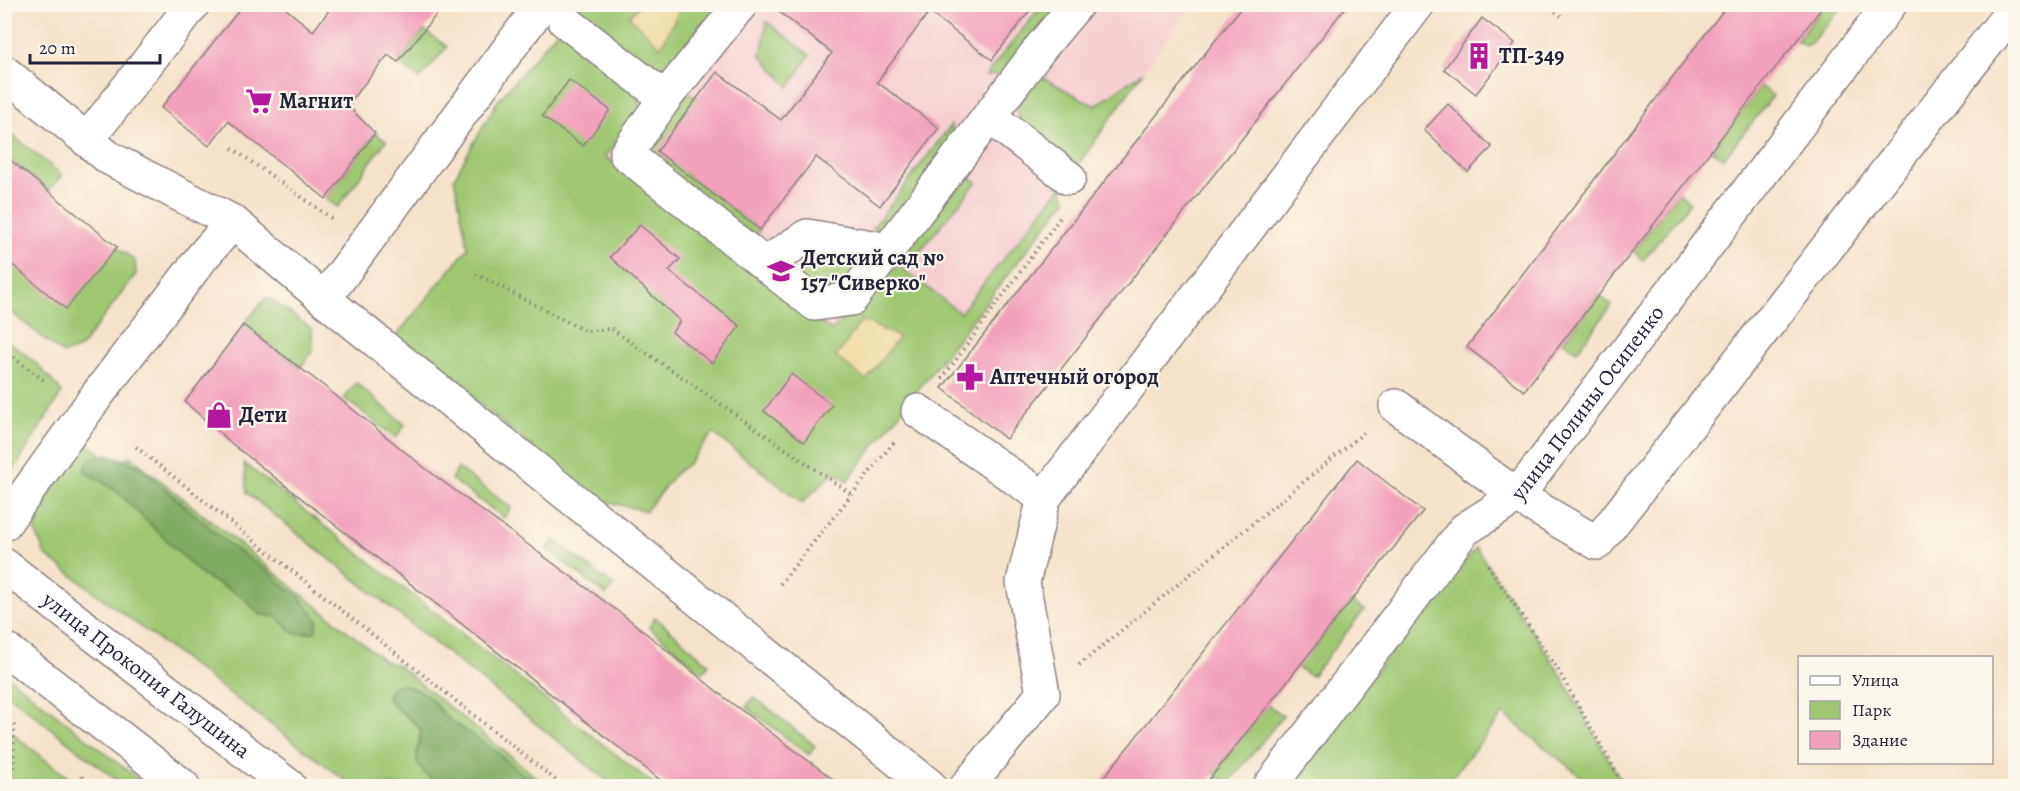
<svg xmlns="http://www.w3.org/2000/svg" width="2020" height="791" font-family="Alegreya,serif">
  <rect width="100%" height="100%" fill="#fbf7ec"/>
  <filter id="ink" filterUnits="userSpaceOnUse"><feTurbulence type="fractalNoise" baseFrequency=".0167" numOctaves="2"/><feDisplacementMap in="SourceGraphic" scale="12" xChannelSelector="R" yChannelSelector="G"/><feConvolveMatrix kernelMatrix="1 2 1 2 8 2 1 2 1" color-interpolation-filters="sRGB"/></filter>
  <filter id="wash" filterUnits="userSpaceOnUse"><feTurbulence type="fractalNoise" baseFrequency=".008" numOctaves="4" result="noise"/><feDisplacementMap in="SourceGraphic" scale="24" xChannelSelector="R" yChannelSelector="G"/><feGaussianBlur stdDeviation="1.35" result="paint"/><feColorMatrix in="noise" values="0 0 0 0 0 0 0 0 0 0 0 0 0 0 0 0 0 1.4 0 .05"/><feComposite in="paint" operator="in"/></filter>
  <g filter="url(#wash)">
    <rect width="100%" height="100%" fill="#f5e3c9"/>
    <!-- built -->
    <polygon fill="#f7cfd1" points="579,5 1191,5 1069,178 834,472 497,102"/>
    <!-- green -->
    <g fill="#9fc772" stroke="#607456" stroke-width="1.5">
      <polygon points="579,5 727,5 672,74 649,76 634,89 643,109 605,156 832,331 883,272 901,267 960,313 1062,186 1066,200 847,481 834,472 802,503 713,433 688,464 676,473 646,511 596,499 396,336 468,248 454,178 497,102"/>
      <polygon points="1042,5 1065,5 1009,75 986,75"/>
      <polygon points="1825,5 1844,5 1807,47 1797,41"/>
      <polygon points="767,22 810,55 789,87 761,55"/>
      <polygon points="424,30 447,47 420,79 398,62"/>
      <polygon points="1143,72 1076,168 1025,137 1016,107 1040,76 1095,106"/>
      <polygon points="1761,86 1773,96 1724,158 1711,150"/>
      <polygon points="687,92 698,98 658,151 760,230 752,239 645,156"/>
      <polygon points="951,125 958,149 895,229 872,229"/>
      <polygon points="5,129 62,175 49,191 5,155"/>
      <polygon points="375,133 386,141 338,207 326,199"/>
      <polygon points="966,174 977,182 916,256 902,247"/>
      <polygon points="1679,192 1690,203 1643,260 1633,251"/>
      <polygon points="117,247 135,261 136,274 80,348 63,354 5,307 4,258"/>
      <polygon points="834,248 861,267 847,289 824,294 797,277 805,258"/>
      <polygon points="1599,295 1612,305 1577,351 1563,342"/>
      <polygon points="267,297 312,329 313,351 300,368 243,325"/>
      <polygon points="4,338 36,363 62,392 10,476 5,478"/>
      <polygon points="356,383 405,425 396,438 344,398"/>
      <polygon points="85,442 119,467 130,456 386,662 396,664 547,786 353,786 45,555 35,530 45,499"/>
      <polygon points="244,463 656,786 614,786 247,493"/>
      <polygon points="458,468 511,508 504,518 451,479"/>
      <polygon points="554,540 614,586 606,595 547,549"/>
      <polygon points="1476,548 1558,670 1624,786 1593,786 1503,714 1445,786 1283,786"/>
      <polygon points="1351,601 1364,610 1312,676 1297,668"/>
      <polygon points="655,617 709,664 703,673 649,627"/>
      <polygon points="4,674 5,674 147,786 124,786 5,692"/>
      <polygon points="754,697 815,746 809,755 746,707"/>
      <polygon points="1268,705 1283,716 1228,784 1214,773"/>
      <polygon points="4,728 5,728 79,786 5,786"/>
    </g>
    <!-- forest -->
    <g fill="#7fac64" stroke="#506750" stroke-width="1.5">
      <polygon points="108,454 139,466 231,546 269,572 286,588 296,593 318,620 315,632 295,634 277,617 259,614 243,597 203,576 115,490 84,471 89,460 98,456"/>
      <path d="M401,684L422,692L431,699L446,717L495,751L522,774L532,779L540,786H450L435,781L424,773L417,763V752L421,731C412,717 398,713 387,697L391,687Z"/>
    </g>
    <!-- sand -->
    <g fill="#eeda9e" stroke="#887e6c" stroke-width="1.5">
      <polygon points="641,4 669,5 679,11 661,47 629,16"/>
      <polygon points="862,320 899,337 866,380 836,357"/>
    </g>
    <g id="blocks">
      <!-- building -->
      <g fill="#f2a0bb">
        <polygon points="244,4 280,4 313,31 334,4 445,4 398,62 388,55 347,105 375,133 326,199 228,121 209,146 161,108"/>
        <polygon points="769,4 1035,4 992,60 929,12 877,82 939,128 880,206 816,157 760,230 657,151 717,72 781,120 832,53"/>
        <polygon points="1244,4 1348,4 1006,439 942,388"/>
        <polygon points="1728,4 1825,4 1524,391 1467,347"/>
        <polygon points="1482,18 1515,43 1476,94 1444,69"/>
        <polygon points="569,80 610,110 583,146 542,116"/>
        <polygon points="1448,104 1492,147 1468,172 1424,130"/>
        <polygon points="4,155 117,247 66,309 4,258"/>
        <polygon points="640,225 680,259 669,271 740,326 712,363 672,332 680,321 610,257"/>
        <polygon points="243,325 324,386 426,469 631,621 725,698 842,786 668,786 231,443 185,402"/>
        <polygon points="791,374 832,405 804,442 764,411"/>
        <polygon points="1357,459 1423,511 1351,601 1204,786 1097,786"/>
      </g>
    </g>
  </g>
  <g filter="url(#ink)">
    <use href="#blocks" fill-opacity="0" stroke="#8c8282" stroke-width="1.5"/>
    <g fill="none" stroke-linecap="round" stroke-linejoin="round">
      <defs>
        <g id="minor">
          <polyline points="741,4 665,98 626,154 815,304 851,299 1042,46 1077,4"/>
          <polyline points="565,21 665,98"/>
          <polyline points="4,72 109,158 233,222 324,299 930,786"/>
          <polyline points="989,116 1069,178"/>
          <polyline points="87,140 193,4"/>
          <polyline points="765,264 807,236 889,250"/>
          <polyline points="324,299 542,4"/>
          <polyline points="1396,406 1517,496 1597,543 2016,6"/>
          <polyline points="918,411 1044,498"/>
          <polyline points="4,524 98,394 203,256 233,222"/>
          <polyline points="967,786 1043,694 1023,582 1044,498 1418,4"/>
          <path id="s1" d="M1270,786L1464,530L1517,496L1890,4"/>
        </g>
        <g id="major">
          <path id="s2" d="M4,565L289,786"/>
          <polyline points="4,648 183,786"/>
        </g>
      </defs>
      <!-- minor casing -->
      <use href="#minor" stroke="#8c8282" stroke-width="36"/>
      <!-- major casing -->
      <use href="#major" stroke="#8c8282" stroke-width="36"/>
      <!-- path -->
      <g stroke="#8c8282" stroke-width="4" stroke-dasharray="1.5 4.5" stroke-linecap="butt">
        <polyline points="1546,4 1561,16"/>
        <polyline points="232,148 334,220"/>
        <polyline points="476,274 585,331 612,329 851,494"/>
        <polyline points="4,350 46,382"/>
        <polyline points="942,379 1062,215"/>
        <polyline points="136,447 563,786"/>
        <polyline points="1488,565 1558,670 1624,786"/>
        <polyline points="780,584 894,442"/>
        <polyline points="1079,665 1366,431"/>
        <polyline points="82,776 84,786"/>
        <polyline points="13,786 14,723"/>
      </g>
      <!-- minor -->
      <use href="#minor" stroke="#fff" stroke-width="33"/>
      <!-- major -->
      <use href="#major" stroke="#fff" stroke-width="33"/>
    </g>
  </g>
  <!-- icons -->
  <defs>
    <symbol id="building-bare" viewBox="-9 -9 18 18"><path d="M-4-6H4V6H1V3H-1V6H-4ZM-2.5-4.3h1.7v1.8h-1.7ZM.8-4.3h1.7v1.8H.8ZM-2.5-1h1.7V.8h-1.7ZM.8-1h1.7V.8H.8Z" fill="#b5179e" stroke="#fbf7ec" stroke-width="2.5" paint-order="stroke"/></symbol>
    <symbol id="supermarket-bare" viewBox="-9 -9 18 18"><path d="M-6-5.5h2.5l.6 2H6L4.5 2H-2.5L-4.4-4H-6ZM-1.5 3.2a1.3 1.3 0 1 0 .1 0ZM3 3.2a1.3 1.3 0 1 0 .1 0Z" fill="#b5179e" stroke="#fbf7ec" stroke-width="2.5" paint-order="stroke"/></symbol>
    <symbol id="school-bare" viewBox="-9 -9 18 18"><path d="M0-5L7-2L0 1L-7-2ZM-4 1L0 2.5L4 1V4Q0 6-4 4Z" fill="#b5179e" stroke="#fbf7ec" stroke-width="2.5" paint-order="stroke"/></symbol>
    <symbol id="pharmacy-bare" viewBox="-9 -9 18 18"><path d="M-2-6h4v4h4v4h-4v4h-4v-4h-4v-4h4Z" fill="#b5179e" stroke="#fbf7ec" stroke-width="2.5" paint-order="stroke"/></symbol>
    <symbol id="shop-bare" viewBox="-9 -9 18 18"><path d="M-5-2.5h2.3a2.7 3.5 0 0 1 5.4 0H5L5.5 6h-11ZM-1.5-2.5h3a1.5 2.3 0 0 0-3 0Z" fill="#b5179e" stroke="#fbf7ec" stroke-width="2.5" paint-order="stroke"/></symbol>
  </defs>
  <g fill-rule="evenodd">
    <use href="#building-bare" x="1460" y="37" width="38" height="38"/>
    <use href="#supermarket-bare" x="240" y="82" width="38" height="38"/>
    <use href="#school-bare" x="762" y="252" width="38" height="38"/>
    <use href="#pharmacy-bare" x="951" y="358" width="38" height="38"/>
    <use href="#shop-bare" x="200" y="396" width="38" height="38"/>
  </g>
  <g text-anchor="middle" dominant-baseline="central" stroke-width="4.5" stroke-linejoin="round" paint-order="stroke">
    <!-- poi labels -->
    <g font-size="22" font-weight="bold" fill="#22223b" stroke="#fbf7ec" text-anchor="start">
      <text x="1499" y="56">ТП-349</text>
      <text x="279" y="101">Магнит</text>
      <text x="801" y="258">Детский сад №<tspan x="801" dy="25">157 "Сиверко"</tspan></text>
      <text x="990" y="377">Аптечный огород</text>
      <text x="239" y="415">Дети</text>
    </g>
    <!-- street labels -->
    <g font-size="22" fill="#22223b" stroke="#fbf7ec">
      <text stroke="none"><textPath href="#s1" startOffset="501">улица Полины Осипенко</textPath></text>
      <text stroke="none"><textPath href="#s2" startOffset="180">улица Прокопия Галушина</textPath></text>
    </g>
  </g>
  <!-- margin -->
  <rect width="2020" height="791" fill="none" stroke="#fbf7ec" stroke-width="24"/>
  <!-- legend -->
  <rect x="1798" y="656" width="195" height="108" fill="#fbf7ec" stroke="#a4a2a5" stroke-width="1.5"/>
  <rect x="1810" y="676" width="30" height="9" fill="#ffffff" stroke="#a4a2a5" stroke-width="1.5"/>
  <text x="1852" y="686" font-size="18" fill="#22223b">Улица</text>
  <rect x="1810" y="701" width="30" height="18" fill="#9fc772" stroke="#a4a2a5" stroke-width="1.5"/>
  <text x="1852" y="716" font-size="18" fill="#22223b">Парк</text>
  <rect x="1810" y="731" width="30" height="18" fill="#f2a0bb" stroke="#a4a2a5" stroke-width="1.5"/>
  <text x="1852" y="746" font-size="18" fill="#22223b">Здание</text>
  <!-- scale -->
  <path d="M30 54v9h130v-9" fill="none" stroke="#22223b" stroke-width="3"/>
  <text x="39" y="54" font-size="18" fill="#22223b" stroke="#fbf7ec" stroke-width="4.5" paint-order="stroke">20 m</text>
</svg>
